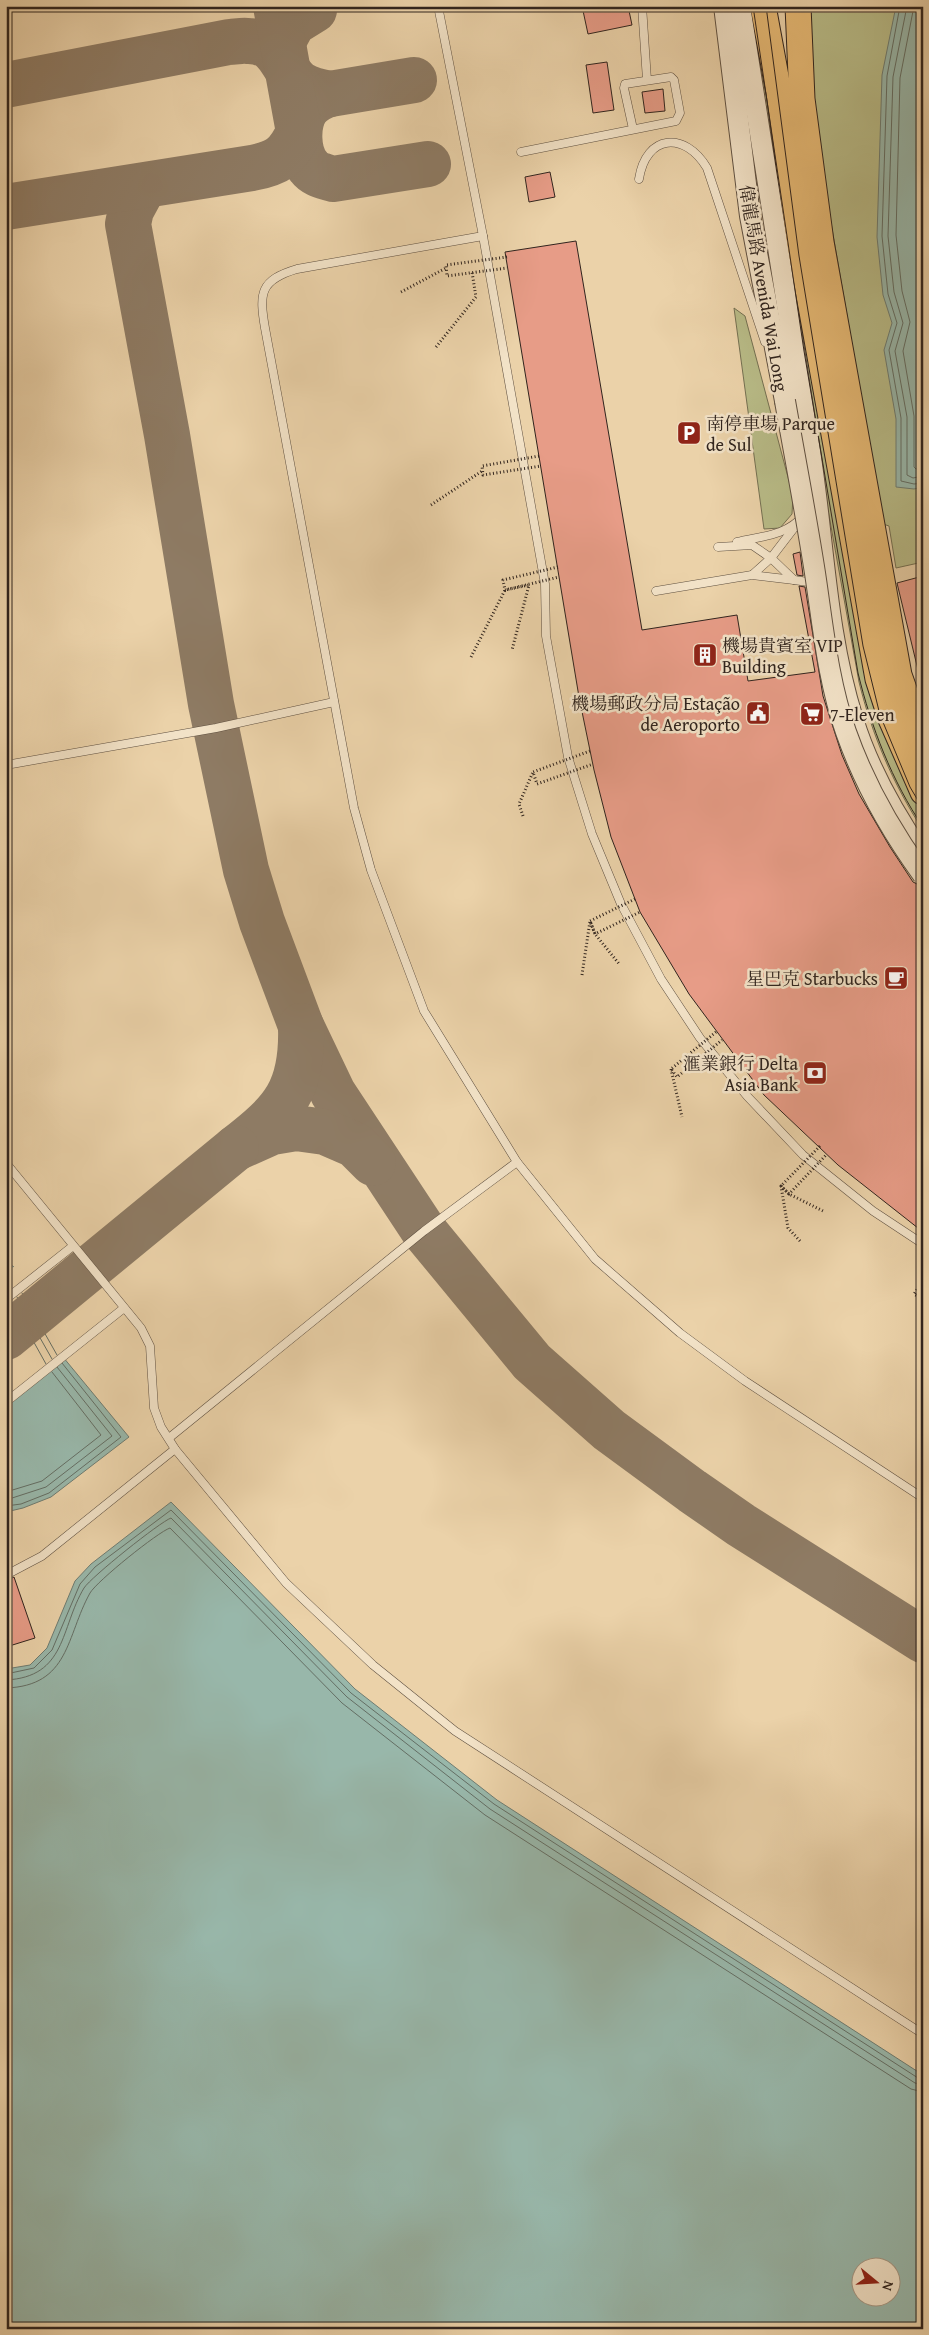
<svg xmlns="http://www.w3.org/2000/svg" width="929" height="2335" font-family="'Gentium Book Plus','Noto Serif SC',serif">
  <rect width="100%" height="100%" fill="#ebd2a9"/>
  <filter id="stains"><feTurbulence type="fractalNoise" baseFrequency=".004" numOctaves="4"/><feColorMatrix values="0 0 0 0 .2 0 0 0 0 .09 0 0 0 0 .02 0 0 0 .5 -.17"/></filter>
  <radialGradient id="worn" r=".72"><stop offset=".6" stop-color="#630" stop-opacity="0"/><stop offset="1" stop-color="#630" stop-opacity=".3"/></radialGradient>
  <!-- grass -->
  <g fill="#b8bb87" stroke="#747052">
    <polygon points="807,6 923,6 923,562 896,568 889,526 883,524 814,124 813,70"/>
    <path d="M754,23L920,802L923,806V830C893,784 872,735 859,682L814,432L754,42Z"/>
    <polygon points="734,308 745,316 793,496 792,514 780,528 764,529"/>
  </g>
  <!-- water -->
  <g fill="#98b7aa" stroke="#6e7c72" fill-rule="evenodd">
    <polygon points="896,6 923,6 923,487 914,489 896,487 896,419 884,350 892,323 883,295 877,237 882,75"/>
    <polygon points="6,1261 14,1267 63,1357 129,1437 51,1497 23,1508 6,1512"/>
    <path d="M171,1502L355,1689L497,1800L923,2075V2329H6V1669L30,1665L47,1648L75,1581L91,1564ZM862,2268H892V2298H862Z"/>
  </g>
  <!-- pier -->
  <polygon fill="#ebd2a9" points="16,1265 68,1358 6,1407 6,1273"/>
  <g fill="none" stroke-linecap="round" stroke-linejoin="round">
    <!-- shore -->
    <g stroke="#646e64" stroke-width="1">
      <polyline points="900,6 887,76 882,236 888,294 897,323 889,350 901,418 901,481 914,484 923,483"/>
      <polyline points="907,6 893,77 888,236 894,292 903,323 895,351 907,417 907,475 913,478 923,476"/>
      <polyline points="914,6 900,78 896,235 902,291 910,322 903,351 914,416 914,467 916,469 923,469"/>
      <polyline points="22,1293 57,1355"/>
      <polyline points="17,1297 52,1359"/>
      <polyline points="11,1301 46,1364"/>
      <polyline points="6,1492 42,1481 101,1435 52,1372"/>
      <polyline points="6,1500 46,1487 112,1436 57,1367"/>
      <polyline points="6,1506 21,1504 49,1493 121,1437 62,1363"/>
      <polyline points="6,1674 34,1668 52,1650 80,1584 95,1567 171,1510 351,1693 494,1804 918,2078 923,2078"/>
      <path d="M6,1680C67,1677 60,1628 84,1588C91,1577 160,1522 171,1518L347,1697L490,1809L915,2083L923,2085"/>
      <path d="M6,1688C70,1686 66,1636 90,1593C97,1581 158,1532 170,1528L342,1703L485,1815L911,2089L923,2092"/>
    </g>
    <!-- taxiway -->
    <g stroke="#8e7b64" stroke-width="46">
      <polyline points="282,43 293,23 314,10 297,6"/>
      <path d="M6,85L229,42C235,42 242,40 248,41C281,41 280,69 300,84C309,90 319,92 330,94C321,97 313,101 307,108C296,124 297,153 309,167C315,175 324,176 333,179L428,164"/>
      <polyline points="330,94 414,80"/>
      <polyline points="144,186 131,210 128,224 167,435 211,704 246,870 262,922 301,1026 333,1093 424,1231 532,1362 609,1430 692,1491 741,1525 923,1640"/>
      <path d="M6,207L252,168C278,163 287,157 299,132L276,6"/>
      <path d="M301,1026C303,1090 284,1111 236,1148L272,1132L296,1128L325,1132L355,1145L373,1163"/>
      <polyline points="6,1337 236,1148"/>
    </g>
  </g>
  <!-- building -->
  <g fill="#e79c87" stroke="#30241e">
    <polygon points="582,6 628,6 632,25 588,34"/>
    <polygon points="607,62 614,110 593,113 586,65"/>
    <polygon points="663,89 665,111 645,113 642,92"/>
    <polygon points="550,172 555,197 529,202 525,177"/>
    <polygon points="576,241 642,630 737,615 748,681 815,672 799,586 805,587 823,696 842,755 859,794 890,847 913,882 923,887 923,1232 838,1165 764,1095 689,994 640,912 611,837 594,770 579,697 505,252"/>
    <polygon points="800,552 803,575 803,576 797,575 793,554"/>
    <polygon points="923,576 923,669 918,670 897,583"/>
    <polygon points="14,1577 35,1638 6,1647 6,1581"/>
  </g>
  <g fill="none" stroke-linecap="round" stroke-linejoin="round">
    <defs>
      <g id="service">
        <polyline points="438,6 483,236 545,584 546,636 568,757 592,834 621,904 661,979 700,1038 747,1096 803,1155 873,1211 923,1244"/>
        <polyline points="642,6 647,80"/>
        <polyline points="521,152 676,121 680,113 674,80 671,77 625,84 624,88 633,129"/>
        <path d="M639,179C646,134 685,131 707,168L765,342"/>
        <path d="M483,236L297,269C260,280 259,293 265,328L354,808L371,870L424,1011L517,1162L595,1259L680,1333L745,1381L923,1498"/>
        <path d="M737,542C762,536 786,536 803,516"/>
        <polyline points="718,547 752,545 771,558 794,580 815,583"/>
        <polyline points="752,575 771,558 794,528"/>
        <polyline points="656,591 752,575 794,580"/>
        <polyline points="6,765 216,728 334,702"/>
        <polyline points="6,1163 141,1328 150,1346 154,1408 161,1427 175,1449 286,1583 373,1665 455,1731 923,2034"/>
        <polyline points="6,1299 73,1246"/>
        <polyline points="6,1402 124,1308"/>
        <polyline points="169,1438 424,1231 517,1162"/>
        <polyline points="6,1575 42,1556 175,1449"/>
      </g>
      <g id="tertiary">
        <polyline points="724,6 750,216 785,401"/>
        <path d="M740,6C763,153 786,299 809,445C824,536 825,630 853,719C868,768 894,814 923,856"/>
      </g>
      <g id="primary">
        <polyline points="763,6 779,93 800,245 878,679 891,719 923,792"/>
        <polyline points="798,6 802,99 821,242 899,675 923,743"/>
      </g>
    </defs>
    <!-- service casing -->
    <use href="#service" stroke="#5f5041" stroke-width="9"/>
    <!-- tertiary casing -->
    <use href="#tertiary" stroke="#5f5041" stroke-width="22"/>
    <!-- primary casing -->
    <use href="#primary" stroke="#30241e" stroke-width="27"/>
    <!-- path -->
    <g stroke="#30241e" stroke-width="3" stroke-dasharray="1 2.5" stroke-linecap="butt">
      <polyline points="401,292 446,268"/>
      <polyline points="436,347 476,297 472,272"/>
      <polyline points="431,505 482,471"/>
      <polyline points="471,657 505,590 529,585 512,650"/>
      <polyline points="523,816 519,804 533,772"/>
      <polyline points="582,975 590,921 595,934 620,965"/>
      <polyline points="671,1069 682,1117"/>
      <polyline points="800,1241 788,1228 781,1186 789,1194 823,1211"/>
      <polyline points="923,1281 914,1294 921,1298 923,1295"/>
      <polyline points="921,1298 923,1303"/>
    </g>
    <!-- service -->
    <use href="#service" stroke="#f2e2c7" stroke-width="8"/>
    <!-- tertiary -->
    <use href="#tertiary" stroke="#f2e2c7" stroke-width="20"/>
    <!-- primary -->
    <use href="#primary" stroke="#e6b974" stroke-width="25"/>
    <!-- tram -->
    <g stroke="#30241e" stroke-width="1">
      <path d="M753,6L804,351L858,673C871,727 892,781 923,827"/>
      <polyline points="766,6 799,256 863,646 880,715 910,787 923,809"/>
    </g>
    <defs>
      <path id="tertiary-bridge" d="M785,401C795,458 806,515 815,573C823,626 828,681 846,732C864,783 891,831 923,875"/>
    </defs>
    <!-- tertiary-bridge casing -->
    <use href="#tertiary-bridge" stroke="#5f5041" stroke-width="22" stroke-linecap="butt"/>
    <!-- path-bridge -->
    <g stroke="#30241e" stroke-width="3" stroke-dasharray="1 2.5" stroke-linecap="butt">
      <polyline points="507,257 446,265 447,276 507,268"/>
      <polyline points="539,456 482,466 483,475 541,466"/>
      <polyline points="558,567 503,580 505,590 559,577"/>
      <polyline points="590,751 533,772 537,784 593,764"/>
      <polyline points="635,899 590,921 595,934 640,912"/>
      <polyline points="716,1032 671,1069 677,1077 722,1040"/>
      <polyline points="820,1146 781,1186 789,1194 827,1154"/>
    </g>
    <!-- tertiary-bridge -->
    <use href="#tertiary-bridge" stroke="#f2e2c7" stroke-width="20"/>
  </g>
  <!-- icons -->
  <defs>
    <symbol id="parking-square" viewBox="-11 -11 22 22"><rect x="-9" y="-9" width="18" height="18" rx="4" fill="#8f2418" stroke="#f2e2c7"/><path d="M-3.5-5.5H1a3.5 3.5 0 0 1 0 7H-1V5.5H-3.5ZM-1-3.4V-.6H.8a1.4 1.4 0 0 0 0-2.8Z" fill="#fff"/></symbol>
    <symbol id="building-square" viewBox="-11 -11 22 22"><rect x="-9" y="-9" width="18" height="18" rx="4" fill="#8f2418" stroke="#f2e2c7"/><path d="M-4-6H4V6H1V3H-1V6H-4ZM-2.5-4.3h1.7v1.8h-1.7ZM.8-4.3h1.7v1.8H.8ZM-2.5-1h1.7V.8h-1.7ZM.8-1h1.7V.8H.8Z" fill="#fff"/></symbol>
    <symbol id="civic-square" viewBox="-11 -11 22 22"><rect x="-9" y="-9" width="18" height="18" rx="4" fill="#8f2418" stroke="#f2e2c7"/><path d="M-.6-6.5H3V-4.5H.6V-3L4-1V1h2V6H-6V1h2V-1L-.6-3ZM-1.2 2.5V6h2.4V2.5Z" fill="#fff"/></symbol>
    <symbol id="supermarket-square" viewBox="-11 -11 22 22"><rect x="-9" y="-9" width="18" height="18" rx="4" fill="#8f2418" stroke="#f2e2c7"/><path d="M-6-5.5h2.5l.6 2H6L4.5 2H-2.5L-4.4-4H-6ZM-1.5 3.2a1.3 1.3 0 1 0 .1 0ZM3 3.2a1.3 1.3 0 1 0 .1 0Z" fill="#fff"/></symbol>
    <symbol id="cafe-square" viewBox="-11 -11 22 22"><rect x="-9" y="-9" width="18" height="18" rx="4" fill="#8f2418" stroke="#f2e2c7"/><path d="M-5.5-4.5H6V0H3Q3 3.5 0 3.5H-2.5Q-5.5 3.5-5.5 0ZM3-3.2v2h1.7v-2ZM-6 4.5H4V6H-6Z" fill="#fff"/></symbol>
    <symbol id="bank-square" viewBox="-11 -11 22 22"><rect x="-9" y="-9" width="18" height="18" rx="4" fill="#8f2418" stroke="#f2e2c7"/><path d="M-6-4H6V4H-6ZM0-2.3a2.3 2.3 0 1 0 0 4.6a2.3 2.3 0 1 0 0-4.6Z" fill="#fff"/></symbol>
  </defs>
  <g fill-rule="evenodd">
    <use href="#parking-square" x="675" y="419" width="28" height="28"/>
    <use href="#building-square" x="691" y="641" width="28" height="28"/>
    <use href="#civic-square" x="744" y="699" width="28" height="28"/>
    <use href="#supermarket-square" x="798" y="700" width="28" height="28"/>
    <use href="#cafe-square" x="882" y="964" width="28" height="28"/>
    <use href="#bank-square" x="801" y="1059" width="28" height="28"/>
  </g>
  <g text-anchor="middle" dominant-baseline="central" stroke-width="5" stroke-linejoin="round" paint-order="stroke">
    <!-- street labels -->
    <g font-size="18" fill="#30241e" stroke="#f2e2c7">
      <text transform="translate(764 288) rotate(80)">偉龍馬路 Avenida Wai Long</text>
    </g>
    <!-- poi labels -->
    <g font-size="18" fill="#30241e" stroke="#f2e2c7" text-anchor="start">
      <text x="706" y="423">南停車場 Parque<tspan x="706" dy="21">de Sul</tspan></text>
      <text x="722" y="645">機場貴賓室 VIP<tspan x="722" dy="21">Building</tspan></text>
      <text x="740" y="703" text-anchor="end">機場郵政分局 Estação<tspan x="740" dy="21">de Aeroporto</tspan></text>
      <text x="830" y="714">7-Eleven</text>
      <text x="878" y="978" text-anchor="end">星巴克 Starbucks</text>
      <text x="798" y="1063" text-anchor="end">滙業銀行 Delta<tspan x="798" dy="21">Asia Bank</tspan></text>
    </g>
  </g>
  <!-- margin -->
  <rect width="929" height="2335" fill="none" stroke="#ebd2a9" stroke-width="25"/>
  <rect x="8" y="8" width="914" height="2320" fill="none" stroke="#30241e" stroke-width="2.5"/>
  <rect x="12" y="12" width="904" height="2310" fill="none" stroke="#30241e"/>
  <!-- north arrow -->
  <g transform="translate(876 2282) rotate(108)"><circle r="24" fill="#f2e2c7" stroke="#a49683"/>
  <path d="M0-4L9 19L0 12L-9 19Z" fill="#8f2418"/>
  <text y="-8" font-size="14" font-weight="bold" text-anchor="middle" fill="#30241e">N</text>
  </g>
  <rect width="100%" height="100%" filter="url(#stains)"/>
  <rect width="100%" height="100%" fill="url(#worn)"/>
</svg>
